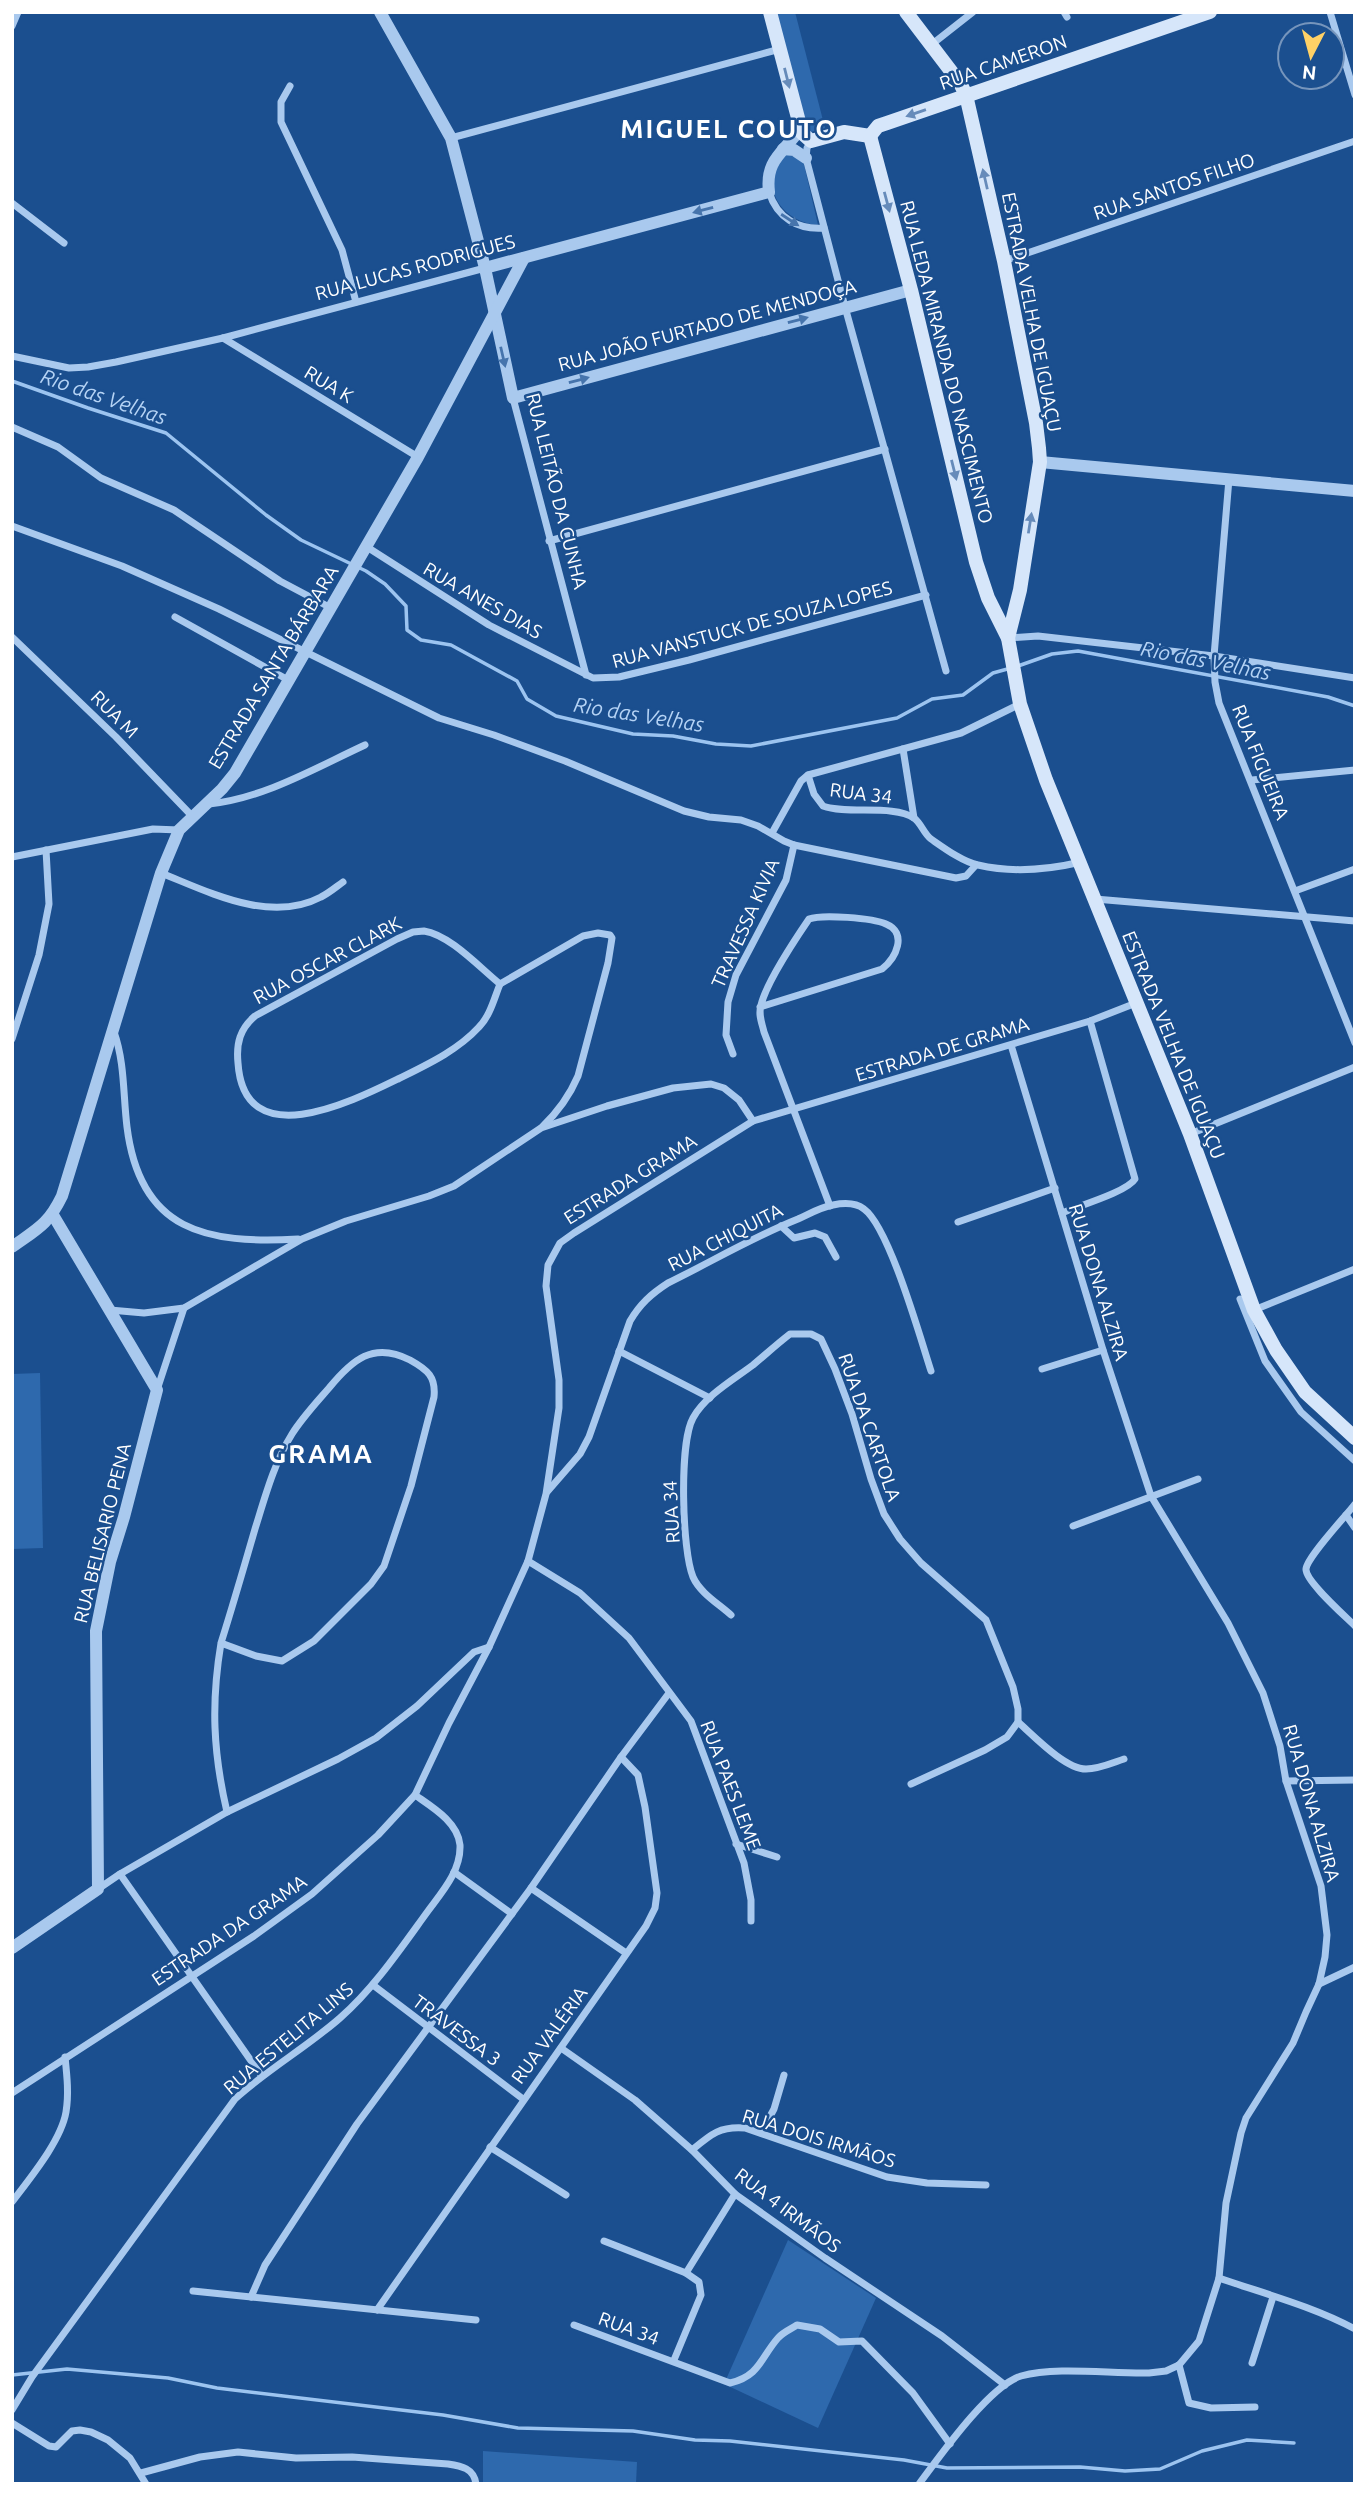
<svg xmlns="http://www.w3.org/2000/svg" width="1367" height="2496" font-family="Ubuntu,sans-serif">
  <rect width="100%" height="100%" fill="#1b4f8f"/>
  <!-- green -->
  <g fill="#2e69ad">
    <polygon points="775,12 795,12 825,128 807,133"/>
    <path d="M783,153L803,160L818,225C795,224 770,205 773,179C774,170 780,161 783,153Z"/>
    <polygon points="40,1373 43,1548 12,1549 12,1374"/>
    <polygon points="788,2240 876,2298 818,2428 724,2384"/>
    <polygon points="483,2451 637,2462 636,2484 483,2484"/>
  </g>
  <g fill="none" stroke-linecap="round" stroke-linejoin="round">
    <!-- stream -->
    <g stroke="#9cc4f0" stroke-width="3.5">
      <polyline points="12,381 88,408 166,433 266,515 301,540 366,571 385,584 406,606 407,630 421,640 451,645 517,681 527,699 556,716 633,734 673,736 716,744 751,746 897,718 932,699 963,695 993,673 1011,668"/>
      <polyline points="1018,666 1052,654 1078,651 1328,697 1355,706"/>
      <polyline points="12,2375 67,2369 168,2378 217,2388 443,2415 518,2428 633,2431 695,2440 730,2441 904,2460 947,2468 1080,2467 1125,2471 1160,2469 1202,2451 1247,2440 1294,2443"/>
    </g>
    <!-- minor -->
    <g stroke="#a9c9ee" stroke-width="7">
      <polyline points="1064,12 1067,17"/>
      <polyline points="1330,12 1355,95"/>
      <polyline points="12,26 18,12"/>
      <polyline points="931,45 973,12"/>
      <polyline points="290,86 281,102 281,122 342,250 356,302"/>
      <polyline points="451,138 780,49"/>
      <polyline points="811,141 807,148 806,158 845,307 946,671"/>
      <path d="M769,192C777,218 798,230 824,228"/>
      <polyline points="12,203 64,243"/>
      <polyline points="1004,261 1355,141"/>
      <polyline points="223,338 418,457"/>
      <polyline points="12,356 69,368 88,367 116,362 223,338 485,268"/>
      <polyline points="513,398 586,675"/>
      <polyline points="12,427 58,447 101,478 174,510 280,581 331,608"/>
      <polyline points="1229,479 1214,656 1215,682 1219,703 1355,1043"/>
      <polyline points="12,526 122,566 219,609 439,718 494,735 565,761 684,811 709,817 741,820 758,826 784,841 794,845 956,878 966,876 976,865"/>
      <polyline points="549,541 885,449"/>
      <polyline points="367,547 489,625 593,678 619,677 689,660 926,595"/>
      <polyline points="175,617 290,681"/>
      <polyline points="12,637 116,737 192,816"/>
      <polyline points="1008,638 1038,636 1214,656 1355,678"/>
      <polyline points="903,749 914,818"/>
      <path d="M808,775L814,794L823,806C847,815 893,804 914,818C921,823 924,834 931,839C944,848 963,862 978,865C1012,873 1047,870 1081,862"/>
      <polyline points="1252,780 1355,770"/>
      <path d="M209,804C265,798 315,768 365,745"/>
      <polyline points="772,833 801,781 808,775 961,733 1020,704"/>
      <polyline points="12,857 153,829 179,830"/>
      <path d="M161,873C209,892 270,924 321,897C329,893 336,887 343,882"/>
      <polyline points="1295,891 1355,869"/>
      <polyline points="1095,899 1355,921"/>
      <path d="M424,931C450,935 479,967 500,984C494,999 490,1016 479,1027C457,1051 426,1065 398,1079C351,1102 244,1155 238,1063C236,1043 240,1029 255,1016L397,939L413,932Z"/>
      <path d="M500,984L583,936L598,933L610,935L612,938L608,963L578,1076C569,1097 558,1112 542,1127"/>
      <path d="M760,1007L882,969C896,958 908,933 886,924C873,918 822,914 809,919C794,941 767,981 761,1005C758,1015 762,1023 764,1032L830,1206"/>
      <path d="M114,1032C125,1063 123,1095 127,1127C140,1232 207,1244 298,1239"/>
      <polyline points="12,1039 39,955 49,904 46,850"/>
      <polyline points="733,1054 726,1035 728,1002 736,975 786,880 794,845"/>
      <polyline points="1190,1134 1355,1067"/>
      <path d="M1062,1213C1078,1206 1127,1192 1135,1179L1090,1021"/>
      <polyline points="958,1222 1055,1188"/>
      <polyline points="781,1226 794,1238 815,1233 825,1237 836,1257"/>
      <polyline points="1240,1299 1265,1361 1301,1412 1355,1461"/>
      <polyline points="110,1310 144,1313 184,1308 302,1239 346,1221 429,1196 454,1186 541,1128 607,1106 673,1088 711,1084 724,1088 739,1100 753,1121"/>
      <polyline points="1254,1310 1355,1269"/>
      <polyline points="619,1351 710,1398"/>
      <polyline points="1042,1369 1103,1350"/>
      <polyline points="157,1390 184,1308"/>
      <path d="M547,1492L580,1454L589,1437L630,1321C640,1304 651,1294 668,1283C711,1262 753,1237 798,1219C809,1214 821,1207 833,1205C843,1203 855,1202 864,1209C889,1227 920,1337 931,1371"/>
      <path d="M1355,1504C1346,1516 1307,1557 1306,1569C1305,1581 1345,1616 1355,1626"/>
      <polyline points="1346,1515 1355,1528"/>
      <polyline points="1073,1526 1198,1479"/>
      <polyline points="528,1561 580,1593 629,1638 691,1721 744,1863 751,1900 751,1921"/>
      <path d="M731,1615C719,1604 700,1593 693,1577C682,1551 679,1443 693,1418C705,1396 733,1380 753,1365C765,1355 777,1344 790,1334H811L821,1339L835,1369L852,1414L871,1479L884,1514L900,1539L921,1563L986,1620L1013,1687L1018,1709V1722L1007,1737L985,1750L911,1784"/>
      <path d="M221,1643L256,1656L282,1661L314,1641L371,1584L384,1566L411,1486L434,1397C436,1377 428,1370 410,1360C373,1341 352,1360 329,1388C316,1403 302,1418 292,1434C274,1463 265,1497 255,1529C244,1567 233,1605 221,1643C211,1703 213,1752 227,1812"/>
      <path d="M1018,1722C1034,1736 1065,1769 1086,1769C1099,1769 1112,1763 1124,1759"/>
      <polyline points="1286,1781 1355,1780"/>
      <polyline points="736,1844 777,1857"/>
      <polyline points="454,1872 512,1914"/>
      <polyline points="120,1874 261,2075"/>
      <polyline points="531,1888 626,1953"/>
      <polyline points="98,1889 120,1874 227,1812 338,1759 376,1738 417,1706 474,1652 489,1647"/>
      <polyline points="1319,1984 1355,1967"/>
      <polyline points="373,1985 523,2099"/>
      <polyline points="561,2048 635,2100 692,2150 735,2194 825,2258 942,2336 1005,2385"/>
      <polyline points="12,2093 254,1936 312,1894 378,1835 415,1795 449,1723 489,1647 528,1561 546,1494 559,1408 559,1380 546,1286 548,1265 560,1243 574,1233 753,1121 1090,1021 1136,1003"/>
      <polyline points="761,2133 774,2109 784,2075"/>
      <polyline points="490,2147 566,2195"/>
      <path d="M692,2150C711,2134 720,2126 745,2128L887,2177L927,2183L986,2185"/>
      <path d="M12,2202C30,2178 61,2141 66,2112C69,2094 67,2076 65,2057"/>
      <polyline points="604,2241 686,2273 699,2282 701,2295 674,2360"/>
      <polyline points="686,2273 735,2194"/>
      <path d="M1219,2278C1265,2294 1312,2306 1355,2329"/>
      <polyline points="193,2291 476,2320"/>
      <polyline points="251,2297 265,2265 357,2124 531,1888 621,1757 669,1693"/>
      <polyline points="377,2310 646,1926 655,1908 657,1893 645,1807 638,1775 621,1757"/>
      <path d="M574,2325L730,2383C760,2376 761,2357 778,2338C783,2332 791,2329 797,2325L820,2329L839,2342L862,2341L913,2393L950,2444"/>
      <polyline points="1252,2363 1273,2297"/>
      <polyline points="1179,2365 1189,2403 1211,2408 1255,2407"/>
      <path d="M12,2410L32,2377L235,2099C268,2069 307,2047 340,2018C375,1987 401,1948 428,1911C442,1892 461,1871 460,1845C458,1822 432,1807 415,1795"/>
      <polyline points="12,2423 49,2446 56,2447 72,2431 80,2430 91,2432 108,2440 130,2458 146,2484"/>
      <path d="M141,2473L200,2457L238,2452L296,2458L352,2457L448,2464C461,2466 474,2468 476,2484"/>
      <path d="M919,2484C940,2456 989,2386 1021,2376C1057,2366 1110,2374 1149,2373L1166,2371L1179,2365L1199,2341L1219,2278L1226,2203L1241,2133L1246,2118L1293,2043L1306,2012L1319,1984L1325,1957L1327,1935L1321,1886L1286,1781L1280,1746L1263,1693L1228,1623L1151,1496L1103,1350L1011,1045"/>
    </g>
    <!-- tertiary -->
    <g stroke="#a9c9ee" stroke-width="12">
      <polyline points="380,12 451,138 485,268 513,398 911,290"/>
      <polyline points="783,149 794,150 806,158"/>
      <path d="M485,268L769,192C765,159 784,153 800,129"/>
      <polyline points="1040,462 1355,491"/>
      <path d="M12,1247C37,1229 48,1225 62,1196L161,873L179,830L222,789L235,773L418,457L524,258"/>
      <polyline points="12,1948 98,1889 96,1631 110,1562 124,1517 157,1390 53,1215"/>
    </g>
    <!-- secondary -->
    <g stroke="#d6e6fa" stroke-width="14">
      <polyline points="770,12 802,133 811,141 844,132 870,136"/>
      <polyline points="906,12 960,83 966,95 1004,261 1036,423 1039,448 1040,462 1020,590 1008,638"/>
      <polyline points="870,136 911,290 976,562 988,598 1008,638 1020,704 1046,780 1190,1134 1254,1310 1276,1350 1305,1392 1355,1438"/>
      <polyline points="870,136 878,126 887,123 1210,12"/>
    </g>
  </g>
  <!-- one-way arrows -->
  <defs><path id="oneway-solid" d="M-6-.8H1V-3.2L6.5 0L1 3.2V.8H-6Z" transform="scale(1.75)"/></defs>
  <g fill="#668bba">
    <use href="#oneway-solid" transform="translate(787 78) rotate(76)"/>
    <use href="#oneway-solid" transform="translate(916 113) rotate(161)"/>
    <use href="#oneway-solid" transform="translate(985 179) rotate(-103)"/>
    <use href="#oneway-solid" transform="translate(887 202) rotate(75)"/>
    <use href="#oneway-solid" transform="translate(954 470) rotate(76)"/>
    <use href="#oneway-solid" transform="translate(1030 523) rotate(-81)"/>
  </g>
  <g fill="#4674ac">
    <use href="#oneway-solid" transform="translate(703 210) rotate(165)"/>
    <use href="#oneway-solid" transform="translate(790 220) rotate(33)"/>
    <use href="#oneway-solid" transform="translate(798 320) rotate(-15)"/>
    <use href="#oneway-solid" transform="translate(503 357) rotate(77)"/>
    <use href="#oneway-solid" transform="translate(579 380) rotate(-15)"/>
  </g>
  <g text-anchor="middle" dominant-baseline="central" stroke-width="5" stroke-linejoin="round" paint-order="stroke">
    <!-- street labels -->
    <g font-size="19" fill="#fff" stroke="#1b4f8f">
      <text transform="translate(1003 62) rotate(-19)">RUA CAMERON</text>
      <text transform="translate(1174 186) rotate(-19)">RUA SANTOS FILHO</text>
      <text transform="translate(415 267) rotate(-15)">RUA LUCAS RODRIGUES</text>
      <text transform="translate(1032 312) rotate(79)">ESTRADA VELHA DE IGUAÇU</text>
      <text transform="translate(707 325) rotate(-15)">RUA JOÃO FURTADO DE MENDOÇA</text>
      <text transform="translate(947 362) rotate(76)">RUA LEDA MIRANDA DO NASCIMENTO</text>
      <text transform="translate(329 384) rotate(31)">RUA K</text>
      <text transform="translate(557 491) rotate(76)">RUA LEITÃO DA CUNHA</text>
      <text transform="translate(483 600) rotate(30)">RUA ANES DIAS</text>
      <text transform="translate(752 624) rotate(-15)">RUA VANSTUCK DE SOUZA LOPES</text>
      <text transform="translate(273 667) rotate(-59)">ESTRADA SANTA BÁRBARA</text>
      <text transform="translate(115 714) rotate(45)">RUA M</text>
      <text transform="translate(1261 762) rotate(68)">RUA FIGUEIRA</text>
      <text transform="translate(861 793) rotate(7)">RUA 34</text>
      <text transform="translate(745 923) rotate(-66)">TRAVESSA KIVIA</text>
      <text transform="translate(327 960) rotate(-28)">RUA OSCAR CLARK</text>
      <text transform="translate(1174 1045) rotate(68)">ESTRADA VELHA DE IGUAÇU</text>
      <text transform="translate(942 1049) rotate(-17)">ESTRADA DE GRAMA</text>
      <text transform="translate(630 1179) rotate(-32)">ESTRADA GRAMA</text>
      <text transform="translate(725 1237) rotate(-27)">RUA CHIQUITA</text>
      <text transform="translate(1099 1282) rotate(73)">RUA DONA ALZIRA</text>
      <text transform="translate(870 1427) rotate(71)">RUA DA CARTOLA</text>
      <text transform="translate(671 1512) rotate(-93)">RUA 34</text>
      <text transform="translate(102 1533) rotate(-76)">RUA BELISARIO PENA</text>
      <text transform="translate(731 1785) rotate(69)">RUA PAES LEME</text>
      <text transform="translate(1312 1803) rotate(74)">RUA DONA ALZIRA</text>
      <text transform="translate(229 1930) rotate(-34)">ESTRADA DA GRAMA</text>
      <text transform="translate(457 2030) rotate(37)">TRAVESSA 3</text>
      <text transform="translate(549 2035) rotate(-54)">RUA VALÉRIA</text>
      <text transform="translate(288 2038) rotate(-40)">RUA ESTELITA LINS</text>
      <text transform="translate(819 2138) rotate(17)">RUA DOIS IRMÃOS</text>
      <text transform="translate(788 2210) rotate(37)">RUA 4 IRMÃOS</text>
      <text transform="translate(629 2328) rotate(20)">RUA 34</text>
    </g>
    <!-- water labels -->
    <g font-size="21" font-style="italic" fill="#b5d3f5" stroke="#1b4f8f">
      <text transform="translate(104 396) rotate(19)">Rio das Velhas</text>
      <text transform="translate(1206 660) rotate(11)">Rio das Velhas</text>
      <text transform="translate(639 714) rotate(9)">Rio das Velhas</text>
    </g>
    <!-- district labels -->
    <g font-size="26" font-weight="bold" letter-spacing="2" fill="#fff" stroke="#1b4f8f">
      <text x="729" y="128">MIGUEL COUTO</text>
      <text x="321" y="1453">GRAMA</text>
    </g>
  </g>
  <!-- border -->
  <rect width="1367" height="2496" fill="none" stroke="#ffffff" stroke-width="28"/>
  <!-- north arrow -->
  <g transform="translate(1311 56) rotate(186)"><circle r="33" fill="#1b4f8f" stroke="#7695bc" stroke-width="2"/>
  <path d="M0-5L12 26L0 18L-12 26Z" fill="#ffd166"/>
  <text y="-10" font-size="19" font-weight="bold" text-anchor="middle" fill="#ffffff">N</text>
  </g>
</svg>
